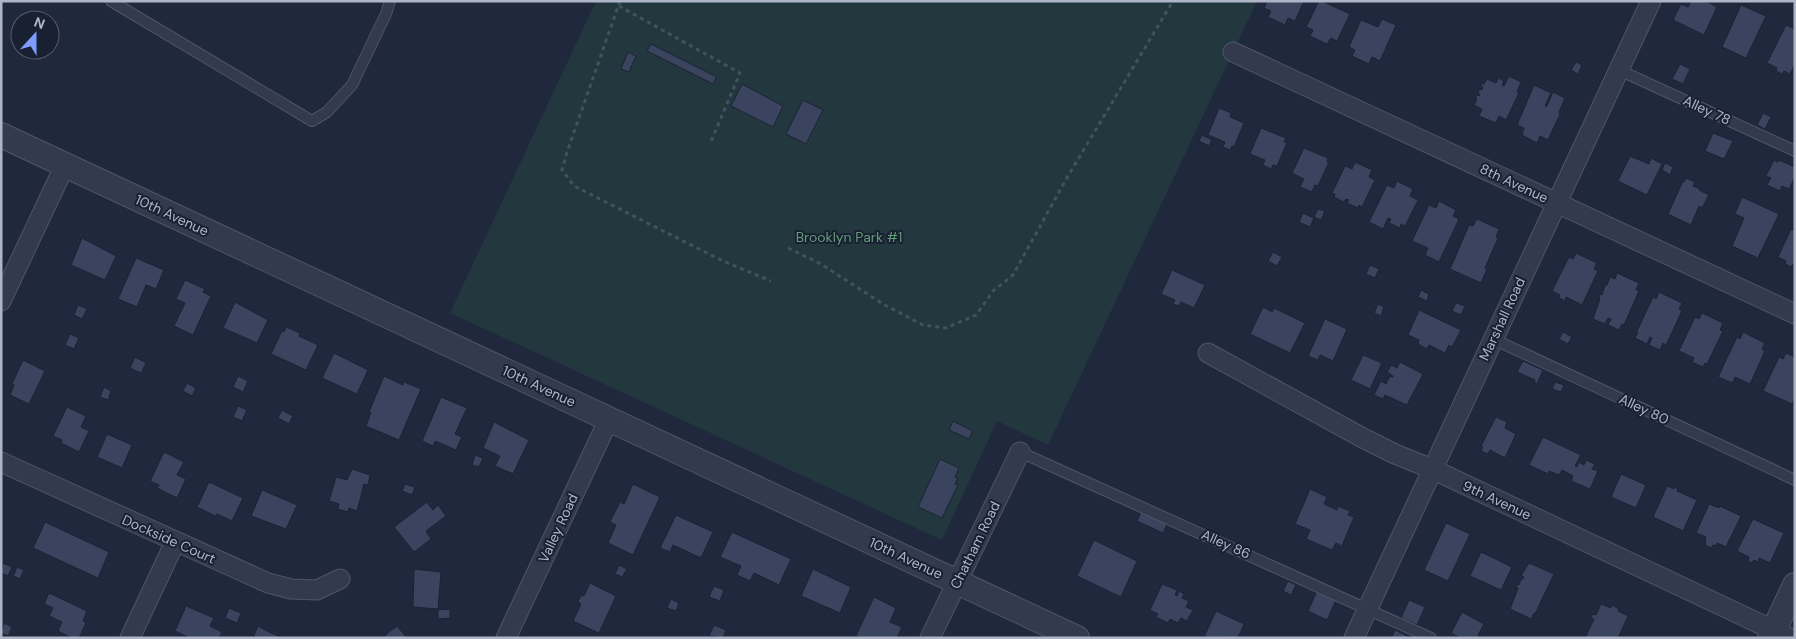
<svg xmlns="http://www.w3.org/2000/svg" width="1796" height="639" font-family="'DM Sans',sans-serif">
  <rect width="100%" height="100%" fill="#20283d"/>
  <!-- green -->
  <polygon fill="#22373e" points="596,1 1257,1 1048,445 997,421 942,540 450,313"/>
  <!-- building -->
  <g fill="#3b445e" stroke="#1b2234">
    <polygon points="1267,1 1304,1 1295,21 1288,18 1285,25 1268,17 1271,11 1264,8"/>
    <polygon points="1319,1 1322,1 1350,14 1337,41 1331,38 1327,44 1310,36 1313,30 1306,27"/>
    <polygon points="1691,1 1706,1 1717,7 1704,35 1673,20 1681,4 1688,7"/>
    <polygon points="1741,5 1766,16 1746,58 1722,47"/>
    <polygon points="1382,19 1396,25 1380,61 1372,57 1369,64 1352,56 1355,50 1349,47 1361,20 1378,27"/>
    <polygon points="1786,25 1795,29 1795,64 1790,74 1784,71 1782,74 1776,71 1777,68 1767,63"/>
    <polygon points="651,44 717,77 713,84 647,51"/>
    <polygon points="628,52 636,56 629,72 621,69"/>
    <polygon points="1576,62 1582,65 1578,74 1571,70"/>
    <polygon points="1680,64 1690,69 1683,84 1672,79"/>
    <polygon points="1509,76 1521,82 1517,92 1519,93 1506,120 1499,116 1496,123 1479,116 1482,109 1474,105 1477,99 1475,99 1477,95 1479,96 1480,94 1478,93 1479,89 1482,90 1483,87 1481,86 1482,83 1484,84 1487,79 1496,83 1498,78 1504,81 1502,85 1504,86"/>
    <polygon points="742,84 783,106 773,127 731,106"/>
    <polygon points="1534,85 1551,93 1545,106 1547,106 1553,92 1565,98 1559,112 1560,114 1548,140 1540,136 1537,143 1522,135 1524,128 1517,125"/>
    <polygon points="803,100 823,110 806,144 786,134"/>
    <polygon points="1219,108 1231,113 1230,117 1244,123 1234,147 1232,146 1230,150 1223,147 1225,142 1208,135"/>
    <polygon points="1763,113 1771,117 1765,129 1757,125"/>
    <polygon points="1261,128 1286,138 1284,142 1287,143 1277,166 1273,165 1271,169 1263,165 1265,160 1250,154"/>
    <polygon points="1713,133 1733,141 1724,159 1705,151"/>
    <polygon points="1202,135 1212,140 1209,146 1199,141"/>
    <polygon points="1304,148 1328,158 1327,162 1329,162 1318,186 1315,185 1312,192 1300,187 1304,179 1292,173"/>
    <polygon points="1630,156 1649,164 1651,158 1662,164 1647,195 1618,181"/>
    <polygon points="1774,160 1778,162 1779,160 1795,167 1795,177 1789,189 1782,186 1780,191 1767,185 1771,178 1766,176"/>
    <polygon points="1355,162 1372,170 1369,177 1375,180 1362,207 1359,205 1358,208 1347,203 1349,200 1346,199 1344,202 1334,197 1335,194 1332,193 1345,166 1352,169"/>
    <polygon points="1665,163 1673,167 1670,175 1662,170"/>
    <polygon points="1686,178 1695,182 1693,186 1700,189 1699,190 1709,195 1702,208 1699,206 1691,225 1668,214 1683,181 1684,182"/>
    <polygon points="1397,181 1413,189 1410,196 1418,200 1405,226 1401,224 1400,228 1389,223 1391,219 1388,218 1383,229 1369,222 1387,185 1394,188"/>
    <polygon points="1742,197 1779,214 1758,258 1732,246 1744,218 1735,214"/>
    <polygon points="1439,201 1456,210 1453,216 1459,219 1439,262 1425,255 1428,248 1412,241 1429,205 1436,208"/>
    <polygon points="1318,209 1325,211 1321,220 1314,217"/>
    <polygon points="1303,213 1314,218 1310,227 1299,222"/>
    <polygon points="1477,219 1499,229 1496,237 1498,238 1485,268 1487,269 1481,283 1450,269 1469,225 1473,226"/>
    <polygon points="1791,229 1795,230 1795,265 1793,264 1791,267 1785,264 1786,261 1778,257"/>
    <polygon points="82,238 116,256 105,280 71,265"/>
    <polygon points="1273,252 1282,257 1277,266 1268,261"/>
    <polygon points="1576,253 1597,263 1594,269 1598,271 1582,305 1566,297 1565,301 1559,298 1560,295 1552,291 1569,257 1573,259"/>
    <polygon points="136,258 164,270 156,289 146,285 137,307 118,299"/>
    <polygon points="1370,265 1379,269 1375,278 1366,274"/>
    <polygon points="1172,270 1205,285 1194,308 1181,302 1179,306 1173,304 1175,300 1161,294"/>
    <polygon points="1617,273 1639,283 1636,290 1639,291 1624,325 1622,324 1619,330 1608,325 1611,319 1608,318 1605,324 1593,319 1600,299 1599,298 1600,294 1602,295 1605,285 1607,285 1610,277 1615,279"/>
    <polygon points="185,280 205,289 203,292 211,296 193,335 174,326 185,303 176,299"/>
    <polygon points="1421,290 1429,294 1427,301 1418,297"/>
    <polygon points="1659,292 1682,303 1679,309 1682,311 1666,345 1663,343 1660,350 1649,345 1652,338 1650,337 1647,344 1635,338 1638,332 1637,331 1653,297 1656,299"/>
    <polygon points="235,302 268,320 257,343 223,328"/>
    <polygon points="1456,303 1465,306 1461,315 1452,311"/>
    <polygon points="1378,304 1384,307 1381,316 1374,313"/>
    <polygon points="78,305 87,309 82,319 74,315"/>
    <polygon points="1263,307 1272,312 1274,308 1305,323 1290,353 1250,334"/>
    <polygon points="1419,310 1461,330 1452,347 1449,345 1445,353 1429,345 1427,349 1418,344 1419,340 1408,335"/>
    <polygon points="1702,313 1723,323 1720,330 1723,331 1707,364 1705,363 1703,367 1692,362 1694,358 1679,351 1695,317 1699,319"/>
    <polygon points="1325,319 1347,329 1333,361 1320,355 1318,360 1308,356"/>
    <polygon points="286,327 300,333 299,336 318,345 306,370 271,354 282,331 284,332"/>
    <polygon points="1563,332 1572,337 1568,344 1559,339"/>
    <polygon points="1743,332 1765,343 1762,349 1765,351 1750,384 1735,377 1733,383 1718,377 1737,337 1740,339"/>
    <polygon points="70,334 79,338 74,349 65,345"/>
    <polygon points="334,353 368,370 357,394 322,378"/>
    <polygon points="1786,353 1795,357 1795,398 1792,404 1763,391 1779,357 1783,359"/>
    <polygon points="1363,355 1382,363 1370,389 1351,380"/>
    <polygon points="135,357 146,363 141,373 130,368"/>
    <polygon points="23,360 45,371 29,404 10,395 14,385 12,384"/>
    <polygon points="1523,361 1543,370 1537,384 1534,382 1535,380 1517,372"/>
    <polygon points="1400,362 1423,374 1407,405 1385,395 1383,399 1374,395 1381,381 1386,384 1390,376 1393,377 1393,376 1387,372 1391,365 1397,368"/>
    <polygon points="238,376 248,381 243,392 233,387"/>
    <polygon points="384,376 403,385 404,382 421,389 399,440 366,426 371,413 369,412"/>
    <polygon points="1555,382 1564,385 1561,392 1552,389"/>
    <polygon points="187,383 196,388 192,396 183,391"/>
    <polygon points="104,387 111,391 108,400 100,397"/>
    <polygon points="441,397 467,408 455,434 462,437 456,450 435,441 433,446 422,441"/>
    <polygon points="238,406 247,410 242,421 233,417"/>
    <polygon points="67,407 86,416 81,427 89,431 79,452 61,443 62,440 53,436"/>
    <polygon points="282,410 293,416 289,424 278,418"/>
    <polygon points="1496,417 1507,422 1505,428 1516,434 1505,458 1490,450 1488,454 1481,451 1483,447 1481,446"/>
    <polygon points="953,421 973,431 969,439 949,430"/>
    <polygon points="494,422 529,440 513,474 495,466 500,456 483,448"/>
    <polygon points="107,434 132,445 122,468 97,457"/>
    <polygon points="1543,437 1581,455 1575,466 1577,467 1579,462 1584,465 1586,460 1595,464 1592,469 1598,471 1590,489 1571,481 1573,476 1562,470 1559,475 1549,471 1548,474 1529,465"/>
    <polygon points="164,452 184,462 177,475 186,479 177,498 157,488 159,485 150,481"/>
    <polygon points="475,455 483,458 479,467 472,465"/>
    <polygon points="940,459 959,468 955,477 958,478 955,484 958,485 942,518 918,507"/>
    <polygon points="352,469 370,475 368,485 364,484 357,511 349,508 348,512 338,509 339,504 329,501 336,477 347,480"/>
    <polygon points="1621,474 1646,485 1636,508 1611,497"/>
    <polygon points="209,482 243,498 232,521 217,514 215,516 197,507"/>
    <polygon points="405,484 415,487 412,495 402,491"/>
    <polygon points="633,484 660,497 633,555 608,543 616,525 610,522 620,502 624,504"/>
    <polygon points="1667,486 1674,489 1674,487 1678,489 1677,491 1697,500 1683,531 1653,517"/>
    <polygon points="1310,489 1327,497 1324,504 1337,510 1338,506 1350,511 1348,515 1354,517 1342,546 1336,543 1332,550 1306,539 1310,530 1295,524"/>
    <polygon points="262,490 297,505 286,529 251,516"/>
    <polygon points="427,502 433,510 438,505 446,516 426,531 431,539 414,552 394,527"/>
    <polygon points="1709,504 1719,508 1720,506 1741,516 1726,547 1717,543 1716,546 1713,545 1711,548 1705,545 1706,537 1696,533"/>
    <polygon points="1142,510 1168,522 1163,533 1137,521"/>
    <polygon points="676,515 713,532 701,558 673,545 670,552 660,548"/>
    <polygon points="1753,519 1784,533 1770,563 1759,558 1758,562 1754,560 1752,563 1748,561 1749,557 1737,551"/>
    <polygon points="45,522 109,552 98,578 33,548"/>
    <polygon points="1446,523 1470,534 1448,581 1424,570"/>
    <polygon points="732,532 791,559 779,585 754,573 750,581 737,575 741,566 720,557"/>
    <polygon points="1094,540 1137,561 1121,597 1077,576"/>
    <polygon points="1481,552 1512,567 1501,590 1470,576"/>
    <polygon points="3,563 12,567 8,576 1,573"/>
    <polygon points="1529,563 1554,574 1535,614 1534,613 1531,619 1510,609 1518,588 1516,587 1518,584 1519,585 1521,579 1522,580 1524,577 1521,576"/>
    <polygon points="619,565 627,569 622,577 615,574"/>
    <polygon points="17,567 24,570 20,579 13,576"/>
    <polygon points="414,569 441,572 438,609 413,607"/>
    <polygon points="813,569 851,587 840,613 801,596"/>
    <polygon points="1288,581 1296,585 1291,595 1283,591"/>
    <polygon points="590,583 616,596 599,633 573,621 581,604 578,602 581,595 584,596"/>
    <polygon points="1162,584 1177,590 1175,595 1177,596 1179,591 1184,594 1182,598 1189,601 1186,607 1193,610 1187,621 1181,618 1178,623 1170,619 1168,623 1156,617 1158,614 1150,610"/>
    <polygon points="714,586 724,590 720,601 709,597"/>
    <polygon points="1317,591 1336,600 1327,620 1308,611"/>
    <polygon points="49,593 87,611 83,621 86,623 79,638 72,638 58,631 62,622 49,616 53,608 44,604"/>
    <polygon points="874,597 896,608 890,622 902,627 897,638 859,638 856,636"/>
    <polygon points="671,599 679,603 676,611 667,608"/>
    <polygon points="1409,600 1425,607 1417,625 1401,618"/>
    <polygon points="1601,604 1611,608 1612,605 1619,609 1618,611 1628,616 1618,638 1585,638 1594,619 1591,618 1593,614 1596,615"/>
    <polygon points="186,606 214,618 210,626 222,632 219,638 190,638 175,631"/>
    <polygon points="229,608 241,613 237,623 225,618"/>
    <polygon points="450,609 450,618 438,619 438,610"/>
    <polygon points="1216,611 1244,624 1238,638 1204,637"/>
    <polygon points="1462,612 1484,624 1478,635 1480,638 1460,638 1451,633"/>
    <polygon points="4,623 12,627 8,636 1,633"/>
    <polygon points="714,625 726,630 723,638 709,636"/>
    <polygon points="258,626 269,632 283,638 253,638"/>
    <polygon points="397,626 407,638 383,638 389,632"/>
    <polygon points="1395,630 1411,638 1391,638"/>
  </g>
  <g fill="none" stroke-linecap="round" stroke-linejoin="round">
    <defs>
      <g id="service">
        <polyline points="111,1 312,121 327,112 352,85 386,14 390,1"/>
        <polyline points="1619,70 1795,151"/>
        <polyline points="1493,339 1795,480"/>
        <polyline points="1020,452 1431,638"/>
      </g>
      <g id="minor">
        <polyline points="1233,52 1795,314"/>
        <polyline points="1,301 65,165"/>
        <polyline points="1208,353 1361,437 1395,454 1432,469 1790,638"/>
        <polyline points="1,462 268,583 291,589 317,590 340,579"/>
        <polyline points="130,638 175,542"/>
        <polyline points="506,638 609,419"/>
        <polyline points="930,638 1020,452"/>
        <polyline points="1354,638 1651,1"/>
      </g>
      <g id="tertiary">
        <polyline points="1,135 1077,638"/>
        <polyline points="1770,638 1795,585"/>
      </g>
    </defs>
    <!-- service casing -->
    <use href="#service" stroke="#4f5568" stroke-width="12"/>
    <!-- minor casing -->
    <use href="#minor" stroke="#4f5568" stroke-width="21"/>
    <!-- tertiary casing -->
    <use href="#tertiary" stroke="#4f5568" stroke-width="26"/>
    <!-- path -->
    <g stroke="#40545b" stroke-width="3" stroke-dasharray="4 4" stroke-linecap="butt">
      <polyline points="620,1 567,152 562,170 574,186 723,261 771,281"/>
      <polyline points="619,6 740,73 710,144"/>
      <polyline points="788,248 821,264 883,304 923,325 946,328 976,315 993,291 1013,275 1068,176 1173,1"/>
    </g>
    <!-- service -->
    <use href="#service" stroke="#343a4d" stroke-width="10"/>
    <!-- minor -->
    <use href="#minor" stroke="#343a4d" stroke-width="19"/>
    <!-- tertiary -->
    <use href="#tertiary" stroke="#343a4d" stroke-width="24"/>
  </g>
  <g text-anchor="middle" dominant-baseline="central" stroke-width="4" stroke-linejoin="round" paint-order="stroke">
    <!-- street labels -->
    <g font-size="14" fill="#afb5c9" stroke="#192032">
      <text transform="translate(1707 110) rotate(25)">Alley 78</text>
      <text transform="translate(1514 183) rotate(25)">8th Avenue</text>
      <text transform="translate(172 215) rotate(25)">10th Avenue</text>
      <text transform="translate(1502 319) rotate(-65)">Marshall Road</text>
      <text transform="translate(539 386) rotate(25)">10th Avenue</text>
      <text transform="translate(1644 409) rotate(25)">Alley 80</text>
      <text transform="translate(1497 500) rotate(25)">9th Avenue</text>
      <text transform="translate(558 528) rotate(-65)">Valley Road</text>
      <text transform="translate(169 539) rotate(24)">Dockside Court</text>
      <text transform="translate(1226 544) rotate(24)">Alley 86</text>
      <text transform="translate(975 545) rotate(-64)">Chatham Road</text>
      <text transform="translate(906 558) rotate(25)">10th Avenue</text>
    </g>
    <!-- park labels -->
    <g font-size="14" fill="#649c79" stroke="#192032">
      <text x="849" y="237">Brooklyn Park #1</text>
    </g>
  </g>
  <!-- border -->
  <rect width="1796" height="639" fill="none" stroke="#afb5c9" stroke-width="5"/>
  <!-- north arrow -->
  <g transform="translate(35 35) rotate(21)"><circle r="24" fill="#192032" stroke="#555c6e"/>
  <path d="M0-4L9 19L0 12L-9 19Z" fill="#7e9cff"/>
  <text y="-8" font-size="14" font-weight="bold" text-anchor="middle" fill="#afb5c9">N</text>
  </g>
</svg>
